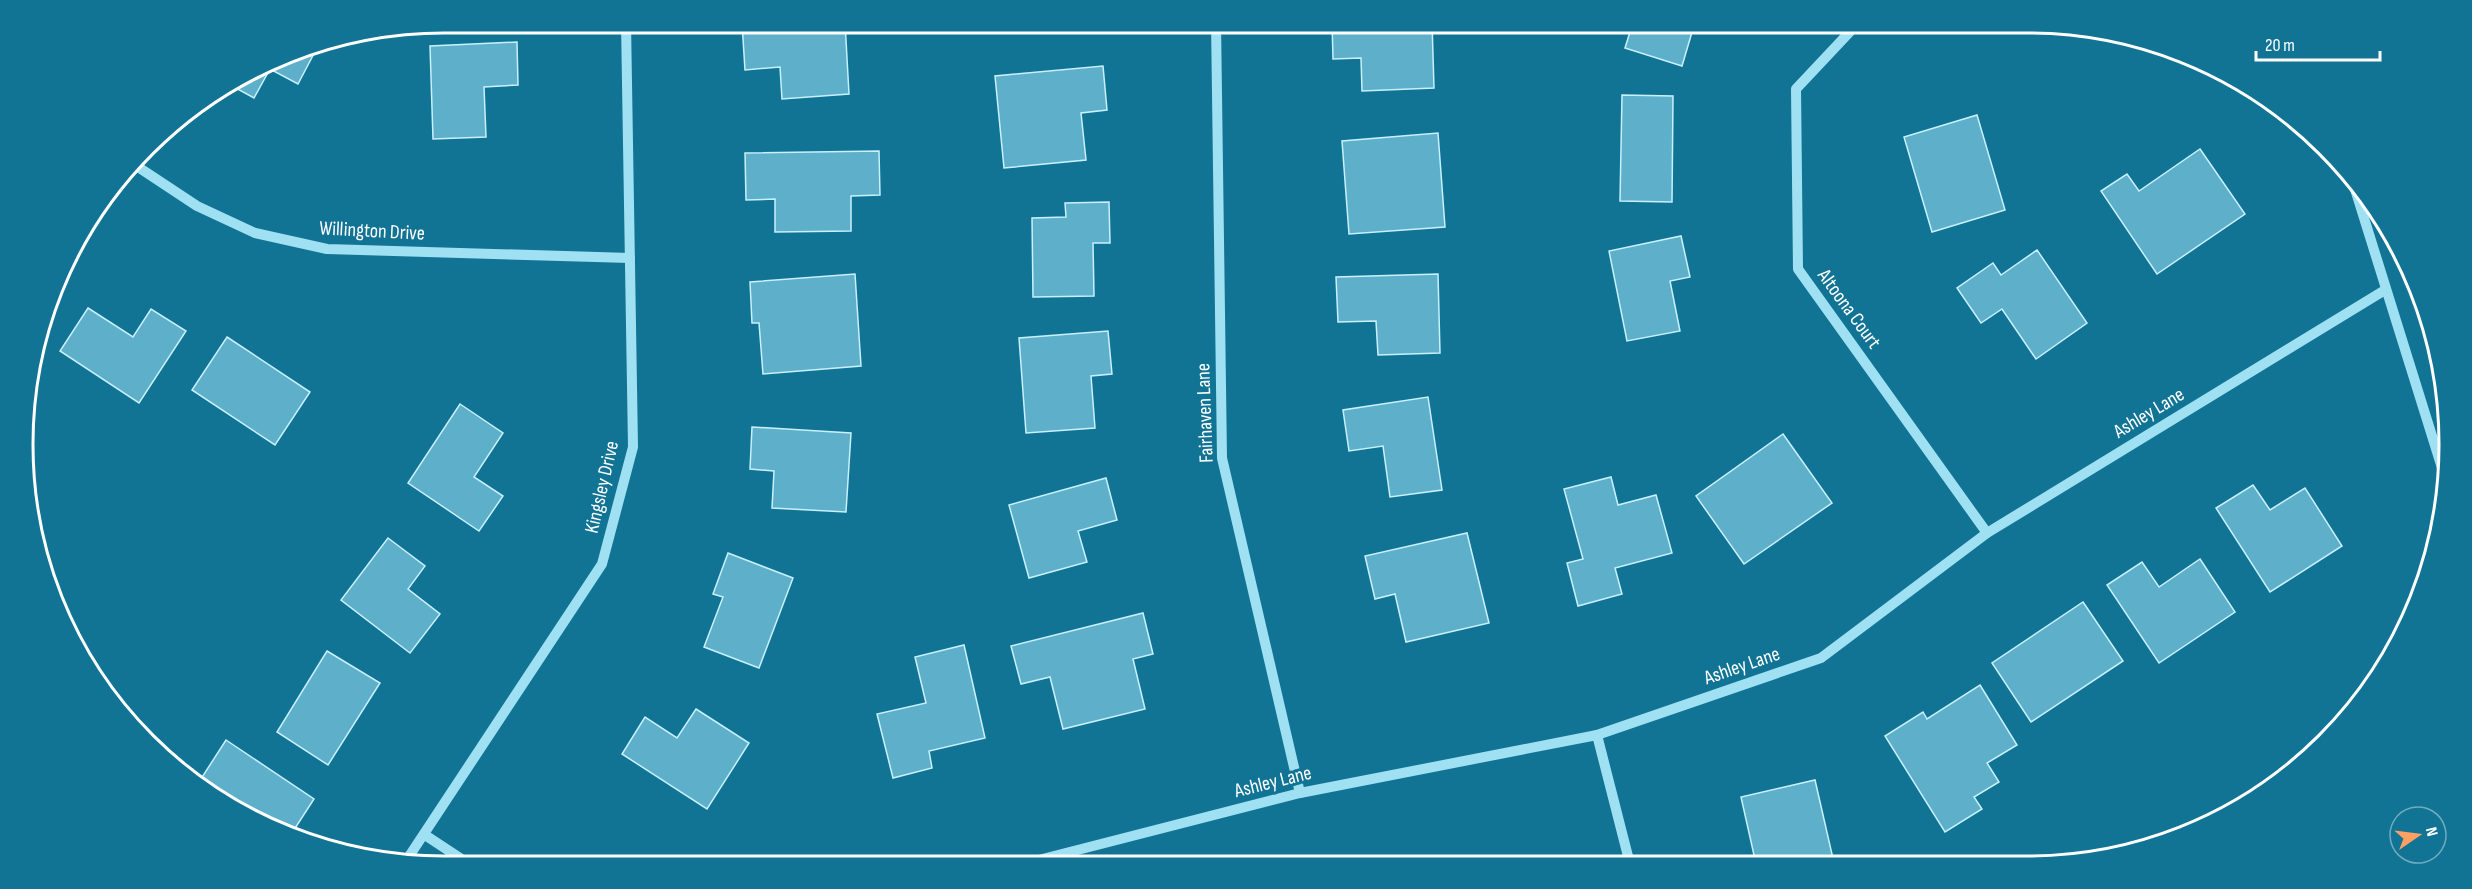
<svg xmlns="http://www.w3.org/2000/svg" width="2472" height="889" font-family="'Sofia Sans Condensed',sans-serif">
  <rect width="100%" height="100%" fill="#117495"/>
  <!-- building -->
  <g fill="#5eafc9" stroke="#c8f1fd" stroke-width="1.5">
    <polygon points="845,22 849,94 782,99 780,67 745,70 742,23"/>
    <polygon points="1018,22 1079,22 1079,29 1019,32"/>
    <polygon points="1332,22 1432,22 1434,88 1362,91 1361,58 1333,59"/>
    <polygon points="1633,22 1695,22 1682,66 1625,48"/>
    <polygon points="517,42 518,85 484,87 486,137 433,139 430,46"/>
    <polygon points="319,44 298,84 270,69 254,98 232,86 283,54"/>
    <polygon points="1103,66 1107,110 1081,113 1086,160 1004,168 995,76"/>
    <polygon points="1622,95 1673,96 1672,202 1620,201"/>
    <polygon points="1977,115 2005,210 1932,232 1904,137"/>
    <polygon points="1438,133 1445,227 1349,234 1342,141"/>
    <polygon points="2200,149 2245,214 2157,274 2101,191 2127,174 2139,191"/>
    <polygon points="879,151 880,195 851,196 851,231 775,232 775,199 746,200 745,153"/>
    <polygon points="1109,202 1110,243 1093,243 1094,296 1033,297 1032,218 1066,217 1065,203"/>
    <polygon points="1681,236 1690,277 1670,281 1680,331 1627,341 1609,251"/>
    <polygon points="2037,250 2087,323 2036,359 2002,309 1981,323 1957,288 1993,263 2001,275"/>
    <polygon points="66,258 73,265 58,284"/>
    <polygon points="855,274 861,366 763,374 759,323 752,323 750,282"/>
    <polygon points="1438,274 1440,353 1378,355 1376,321 1338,322 1336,277"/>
    <polygon points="88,308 133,337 151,309 186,331 139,403 60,351"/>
    <polygon points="1108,331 1112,374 1091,376 1095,428 1026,433 1019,338"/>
    <polygon points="227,337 310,392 275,445 192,390"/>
    <polygon points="1428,397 1442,490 1390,497 1383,446 1349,451 1343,410"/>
    <polygon points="460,404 503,433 474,477 503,496 479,531 408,483"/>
    <polygon points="752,427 851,433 846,512 772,508 774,471 750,469"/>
    <polygon points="1783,434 1832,503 1744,564 1696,496"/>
    <polygon points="1611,477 1618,505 1656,495 1672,553 1615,568 1622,594 1578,606 1567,563 1583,559 1564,489"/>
    <polygon points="1106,478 1117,520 1078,531 1087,562 1029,578 1009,505"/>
    <polygon points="2253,485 2270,510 2305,488 2342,546 2270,592 2216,508"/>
    <polygon points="1467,533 1489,623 1406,642 1395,594 1375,599 1365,556"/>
    <polygon points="388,538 425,566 408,589 440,614 410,653 341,600"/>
    <polygon points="728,553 793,578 759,668 704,647 723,597 713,594"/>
    <polygon points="2200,559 2235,612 2159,663 2107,585 2142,562 2159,587"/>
    <polygon points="2083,602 2123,661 2031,722 1992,663"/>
    <polygon points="1143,613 1153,654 1133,659 1145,709 1063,729 1050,677 1021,684 1011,646"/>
    <polygon points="964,645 985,738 929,751 932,768 893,778 877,714 926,703 915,657"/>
    <polygon points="327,651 380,683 328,765 277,732"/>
    <polygon points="1980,685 2017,745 1987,763 1999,782 1974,797 1982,809 1945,832 1885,736 1923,712 1927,719"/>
    <polygon points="696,709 749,743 707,809 622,754 645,717 677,738"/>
    <polygon points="226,740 314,799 292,833 210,795 197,785"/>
    <polygon points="1815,780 1834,863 1756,864 1741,797"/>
    <polygon points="1509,858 1511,864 1480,864"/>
  </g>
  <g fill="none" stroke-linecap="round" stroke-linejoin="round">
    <!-- minor -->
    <g stroke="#a0e0f3" stroke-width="10">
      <polyline points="1216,22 1222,458 1300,793"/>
      <polyline points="1859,22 1796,89 1798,269 1987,533"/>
      <polyline points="132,163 197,206 255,233 327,249 630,258"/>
      <polyline points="2350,173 2447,484"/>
      <polyline points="1597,735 1630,864"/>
      <polyline points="425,835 472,866"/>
      <polyline points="406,861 602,564 633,447 626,22"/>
      <polyline points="1019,865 1300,793 1597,735 1821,658 1987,533 2385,290"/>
    </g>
  </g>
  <g text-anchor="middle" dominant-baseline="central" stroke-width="6" stroke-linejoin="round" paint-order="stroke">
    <!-- street labels -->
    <g font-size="20" fill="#fff" stroke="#117495">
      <text transform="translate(372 231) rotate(3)">Willington Drive</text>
      <text transform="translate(1849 309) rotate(54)">Altoona Court</text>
      <text transform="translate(1205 413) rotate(-92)">Fairhaven Lane</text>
      <text transform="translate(2149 413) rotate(-31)">Ashley Lane</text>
      <text transform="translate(602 487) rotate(-77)">Kingsley Drive</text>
      <text transform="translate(1742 666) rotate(-19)">Ashley Lane</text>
      <text transform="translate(1273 782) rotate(-14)">Ashley Lane</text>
    </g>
  </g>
  <!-- crop -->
  <path d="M0 0H2472V889H0ZM444 33H2028A411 411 0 0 1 2439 444V445A411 411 0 0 1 2028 856H444A411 411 0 0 1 33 445V444A411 411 0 0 1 444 33Z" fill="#117495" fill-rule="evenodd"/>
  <path fill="none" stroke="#fff" stroke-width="3" d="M444 33H2028A411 411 0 0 1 2439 444V445A411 411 0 0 1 2028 856H444A411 411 0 0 1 33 445V444A411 411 0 0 1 444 33Z"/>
  <!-- north arrow -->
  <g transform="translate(2418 835) rotate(76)"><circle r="28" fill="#117495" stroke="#70acbf" stroke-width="1.5"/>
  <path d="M0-4.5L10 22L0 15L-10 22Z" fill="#ffa162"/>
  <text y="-9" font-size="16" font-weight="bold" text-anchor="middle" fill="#ffffff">N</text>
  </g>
  <!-- scale -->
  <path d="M2256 51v9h124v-9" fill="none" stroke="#ffffff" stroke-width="3"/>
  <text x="2265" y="51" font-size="18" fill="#ffffff" stroke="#117495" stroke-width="4.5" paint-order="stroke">20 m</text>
</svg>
